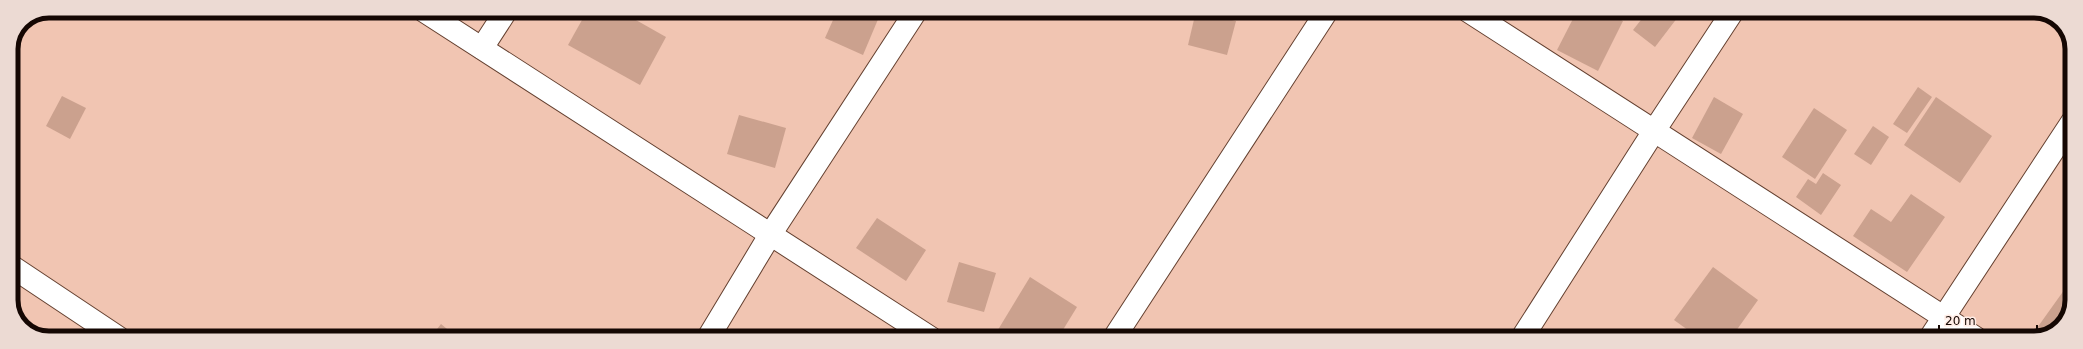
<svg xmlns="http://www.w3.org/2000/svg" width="2083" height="349" font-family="'DejaVu Sans',sans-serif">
  <rect width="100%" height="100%" fill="#f1c5b2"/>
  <!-- building -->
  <g fill="#cba18e">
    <polygon points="587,11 620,11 666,37 640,85 568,45"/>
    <polygon points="837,11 866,11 879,17 863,55 825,38"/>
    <polygon points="1196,11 1236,21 1227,55 1188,45"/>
    <polygon points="1577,11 1604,11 1623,21 1598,71 1557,50"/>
    <polygon points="1612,11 1630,11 1626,19"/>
    <polygon points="1648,11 1678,11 1681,13 1655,47 1633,30"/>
    <polygon points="1918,87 1932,97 1907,133 1893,124"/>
    <polygon points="62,96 86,108 70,139 46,126"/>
    <polygon points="1714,97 1743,114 1721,154 1692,138"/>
    <polygon points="1936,97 1992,136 1960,183 1904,145"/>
    <polygon points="1814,108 1847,130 1815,179 1782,157"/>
    <polygon points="739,115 786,128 775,168 727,154"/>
    <polygon points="1873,126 1889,137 1871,165 1854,154"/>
    <polygon points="1823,173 1841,185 1821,215 1796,197 1808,179 1816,184"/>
    <polygon points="1911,194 1945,217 1907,272 1853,236 1871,209 1891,222"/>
    <polygon points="877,218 926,250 906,281 856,248"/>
    <polygon points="959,262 996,273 984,312 947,302"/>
    <polygon points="1713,267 1758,300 1731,338 1699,338 1674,320"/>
    <polygon points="1030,277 1077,307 1058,338 993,338"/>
    <polygon points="2072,279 2072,305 2059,329 2045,334 2037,328"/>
    <polygon points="441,324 458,338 430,338"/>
  </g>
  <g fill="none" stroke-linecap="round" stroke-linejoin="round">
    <defs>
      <g id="minor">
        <polyline points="424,11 931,338"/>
        <polyline points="1468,11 1976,338"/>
        <polyline points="482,48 506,11"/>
        <polyline points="11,266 119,338"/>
        <polyline points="708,338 770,235 916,11"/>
        <polyline points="1114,338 1327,11"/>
        <polyline points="1522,338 1654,131 1733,11"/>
        <polyline points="1930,338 2072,122"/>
      </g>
    </defs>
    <!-- minor casing -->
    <use href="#minor" stroke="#644030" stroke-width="24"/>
    <!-- minor -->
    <use href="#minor" stroke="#fff" stroke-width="22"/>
  </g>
  <!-- crop -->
  <path d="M0 0H2083V349H0ZM49 18H2034A31 31 0 0 1 2065 49V300A31 31 0 0 1 2034 331H49A31 31 0 0 1 18 300V49A31 31 0 0 1 49 18Z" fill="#ecdad3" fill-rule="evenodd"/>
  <path fill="none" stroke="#150703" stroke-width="5" d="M49 18H2034A31 31 0 0 1 2065 49V300A31 31 0 0 1 2034 331H49A31 31 0 0 1 18 300V49A31 31 0 0 1 49 18Z"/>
  <!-- scale -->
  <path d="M1939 325v6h98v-6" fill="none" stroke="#150703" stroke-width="2"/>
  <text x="1945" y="325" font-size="12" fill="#150703" stroke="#ffece5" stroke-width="3" paint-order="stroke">20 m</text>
</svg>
